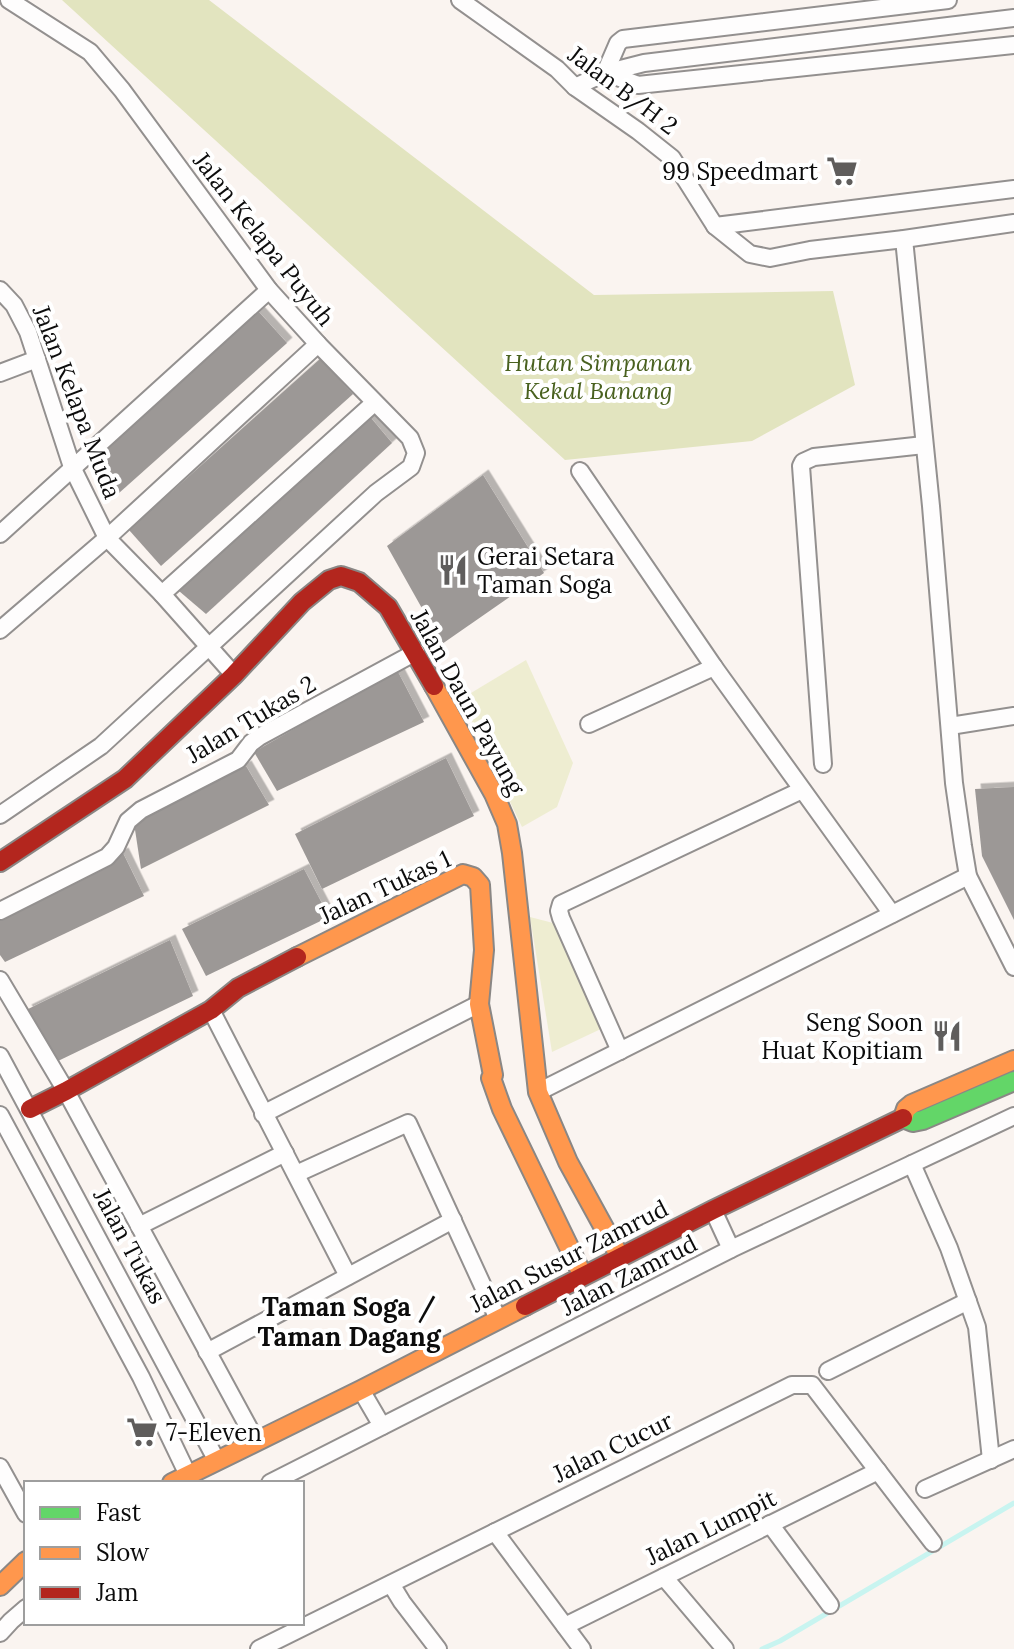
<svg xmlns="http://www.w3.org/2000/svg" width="1014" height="1649" font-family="Lora,serif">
  <defs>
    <filter id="shadow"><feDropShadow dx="5.5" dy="-5.5" stdDeviation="0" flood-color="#0004"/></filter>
  </defs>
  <rect width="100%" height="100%" fill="#faf4f0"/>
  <!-- green -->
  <g fill="#eeedd1">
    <polygon points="526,660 573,763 557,807 522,827 461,699"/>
    <polygon points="530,917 557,924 603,1028 552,1052"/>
  </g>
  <!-- forest -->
  <polygon fill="#e2e4bf" points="62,0 209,0 594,295 833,291 855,385 752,441 565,460"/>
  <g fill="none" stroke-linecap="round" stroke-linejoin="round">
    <!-- stream -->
    <polyline stroke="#c8f4f0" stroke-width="5" points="762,1649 780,1641 1014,1503"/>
  </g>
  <!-- building -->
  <g fill="#9c9896" filter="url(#shadow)">
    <polygon points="258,311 287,343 119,493 90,461"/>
    <polygon points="320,359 353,394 161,566 129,530"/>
    <polygon points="371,418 392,443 206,614 179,591"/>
    <polygon points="483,475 544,573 442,644 387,546"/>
    <polygon points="397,670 424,722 277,791 254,752"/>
    <polygon points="446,758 474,816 322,889 295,834"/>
    <polygon points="246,766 269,805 141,869 134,823"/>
    <polygon points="1014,787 1014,920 982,856 975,789"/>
    <polygon points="123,853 144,896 5,962 0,955 0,916"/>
    <polygon points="304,869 329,917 206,976 182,929"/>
    <polygon points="170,940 193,996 58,1061 26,1010"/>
  </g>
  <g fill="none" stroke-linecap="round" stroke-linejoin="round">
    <defs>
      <g id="street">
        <polyline points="460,0 557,69 575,87 638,131 672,158 715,226 750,254 770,258 810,250 904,239 1014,223"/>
        <polyline points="605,73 618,43 623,39 948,0"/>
        <polyline points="607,73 638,85 1014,45"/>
        <polyline points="575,87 605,73 644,63 1014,18"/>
        <polyline points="715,226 1014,189"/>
        <polyline points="904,239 931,506 954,783 963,846 968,876 1014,967"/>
        <polyline points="0,290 14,305 28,332 72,467 107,538 162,594 234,675"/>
        <polyline points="0,373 37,359"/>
        <polyline points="580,471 714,667 892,914"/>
        <polyline points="0,534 269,290"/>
        <polyline points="162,594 374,403"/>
        <polyline points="0,630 107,538 318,344 269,290 122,90 90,52 9,0"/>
        <polyline points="589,724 714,667"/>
        <polyline points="950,726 1014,716"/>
        <polyline points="823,764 801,466 803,462 814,457 924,445"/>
        <polyline points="0,815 101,746 376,493 411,467 416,453 410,438 318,344"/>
        <polyline points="0,911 107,857 116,847 128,821 141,810 238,760 251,743 259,737 416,652"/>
        <polyline points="0,980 66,1091 256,1441"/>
        <polyline points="211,1010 348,1276"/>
        <polyline points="620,1051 561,918 559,911 561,904 802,790"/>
        <polyline points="0,1056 217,1461"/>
        <polyline points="538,1092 968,876"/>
        <polyline points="263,1114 479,1004"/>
        <polyline points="0,1115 141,1377 188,1475"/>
        <polyline points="912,1164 949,1248 977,1327 991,1460"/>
        <polyline points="296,1174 408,1123 498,1319"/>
        <polyline points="713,1210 731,1249"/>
        <polyline points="139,1226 285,1153"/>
        <polyline points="207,1352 453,1220"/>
        <polyline points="828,1371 968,1301"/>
        <polyline points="361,1390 382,1426"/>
        <polyline points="0,1467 26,1514"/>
        <polyline points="270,1483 731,1249 1014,1116"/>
        <polyline points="925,1489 1014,1449"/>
        <polyline points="770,1524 830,1605"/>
        <polyline points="495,1532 582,1649"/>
        <polyline points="664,1577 725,1649"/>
        <polyline points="391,1584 402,1602 438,1649"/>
        <polyline points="565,1626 878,1471"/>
        <polyline points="0,1633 11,1621 26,1608"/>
        <polyline points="259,1649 792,1385 812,1385 933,1543"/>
      </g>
      <polyline id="fast" points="903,1118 913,1122 923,1120 1014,1081"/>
      <g id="slow">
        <polyline points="434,686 494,794 507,824 512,853 538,1092 568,1162 620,1257"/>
        <polyline points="297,957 463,874 473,877 480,885 484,950 479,1004 493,1075 491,1078 502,1109 583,1276"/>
        <polyline points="903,1118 906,1109 912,1104 1014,1060"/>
        <polyline points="172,1483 361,1390 525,1306"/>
        <polyline points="0,1586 26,1561"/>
      </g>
      <g id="jam">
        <polyline points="0,862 125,779 234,675 302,602 329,580 341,576 359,582 388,607 434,686"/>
        <polyline points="30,1109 66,1091 211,1010 238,988 297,957"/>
        <polyline points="525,1306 713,1210 903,1118"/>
      </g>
    </defs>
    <!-- street casing -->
    <use href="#street" stroke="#93908f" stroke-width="20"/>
    <!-- fast casing -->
    <use href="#fast" stroke="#8a8785" stroke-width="22"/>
    <!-- slow casing -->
    <use href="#slow" stroke="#8a8785" stroke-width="22"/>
    <!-- jam casing -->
    <use href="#jam" stroke="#8a8785" stroke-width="22"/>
    <!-- street -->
    <use href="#street" stroke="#fefdfd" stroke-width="16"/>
    <!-- fast -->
    <use href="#fast" stroke="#63d668" stroke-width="18"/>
    <!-- slow -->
    <use href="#slow" stroke="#ff974d" stroke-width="18"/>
    <!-- jam -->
    <use href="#jam" stroke="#b3261e" stroke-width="18"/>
  </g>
  <!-- icons -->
  <defs>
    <symbol id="supermarket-bare" viewBox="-9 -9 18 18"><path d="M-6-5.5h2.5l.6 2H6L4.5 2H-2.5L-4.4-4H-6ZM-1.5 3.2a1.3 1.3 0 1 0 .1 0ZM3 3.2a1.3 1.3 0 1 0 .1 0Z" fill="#5f5d5c" stroke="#fff" stroke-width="2.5" paint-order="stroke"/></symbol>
    <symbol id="restaurant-bare" viewBox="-9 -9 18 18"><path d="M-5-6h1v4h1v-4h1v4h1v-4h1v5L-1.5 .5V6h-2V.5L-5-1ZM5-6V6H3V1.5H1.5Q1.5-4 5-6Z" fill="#5f5d5c" stroke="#fff" stroke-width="2.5" paint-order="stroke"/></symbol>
  </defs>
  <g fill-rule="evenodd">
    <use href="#supermarket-bare" x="820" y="149" width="44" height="44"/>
    <use href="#restaurant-bare" x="431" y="548" width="44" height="44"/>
    <use href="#restaurant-bare" x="925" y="1014" width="44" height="44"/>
    <use href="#supermarket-bare" x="120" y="1410" width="44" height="44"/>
  </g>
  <g text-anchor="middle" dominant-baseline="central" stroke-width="8" stroke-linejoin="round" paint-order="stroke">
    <!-- street labels -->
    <g font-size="24" fill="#0c0c0c" stroke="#fff">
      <text transform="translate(623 90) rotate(37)">Jalan B/H 2</text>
      <text transform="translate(264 239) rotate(52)">Jalan Kelapa Puyuh</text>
      <text transform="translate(77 402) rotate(69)">Jalan Kelapa Muda</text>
      <text transform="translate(468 702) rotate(61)">Jalan Daun Payung</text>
      <text transform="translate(251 719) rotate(-31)">Jalan Tukas 2</text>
      <text transform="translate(385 887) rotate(-25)">Jalan Tukas 1</text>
      <text transform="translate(130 1246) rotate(62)">Jalan Tukas</text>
      <text transform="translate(569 1256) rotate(-27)">Jalan Susur Zamrud</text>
      <text transform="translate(629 1275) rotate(-27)">Jalan Zamrud</text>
      <text transform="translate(613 1447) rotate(-26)">Jalan Cucur</text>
      <text transform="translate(711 1527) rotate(-26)">Jalan Lumpit</text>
    </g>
    <!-- poi labels -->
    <g font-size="24" fill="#0c0c0c" stroke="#fff" text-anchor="end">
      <text x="818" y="171">99 Speedmart</text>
      <text x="477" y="556" text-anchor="start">Gerai Setara<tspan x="477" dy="28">Taman Soga</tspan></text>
      <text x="923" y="1022">Seng Soon<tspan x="923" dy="28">Huat Kopitiam</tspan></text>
      <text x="166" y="1432" text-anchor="start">7-Eleven</text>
    </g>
    <!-- park labels -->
    <g font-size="24" font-style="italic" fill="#49611f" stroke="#fff">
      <text x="598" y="362">Hutan Simpanan<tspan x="598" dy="28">Kekal Banang</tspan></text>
    </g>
    <!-- neighbourhood labels -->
    <g font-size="26" font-weight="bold" fill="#0c0c0c" stroke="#fff">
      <text x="349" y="1306">Taman Soga /<tspan x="349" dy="30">Taman Dagang</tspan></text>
    </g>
  </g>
  <!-- legend -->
  <rect x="24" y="1481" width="280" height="144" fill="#ffffff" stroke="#9e9e9e" stroke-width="2"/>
  <rect x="40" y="1507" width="40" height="12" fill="#63d668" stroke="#9e9e9e" stroke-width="2"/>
  <text x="96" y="1521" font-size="24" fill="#0c0c0c">Fast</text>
  <rect x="40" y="1547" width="40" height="12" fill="#ff974d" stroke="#9e9e9e" stroke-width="2"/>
  <text x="96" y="1561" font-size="24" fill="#0c0c0c">Slow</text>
  <rect x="40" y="1587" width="40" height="12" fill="#b3261e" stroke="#9e9e9e" stroke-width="2"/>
  <text x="96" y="1601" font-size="24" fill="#0c0c0c">Jam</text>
</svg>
